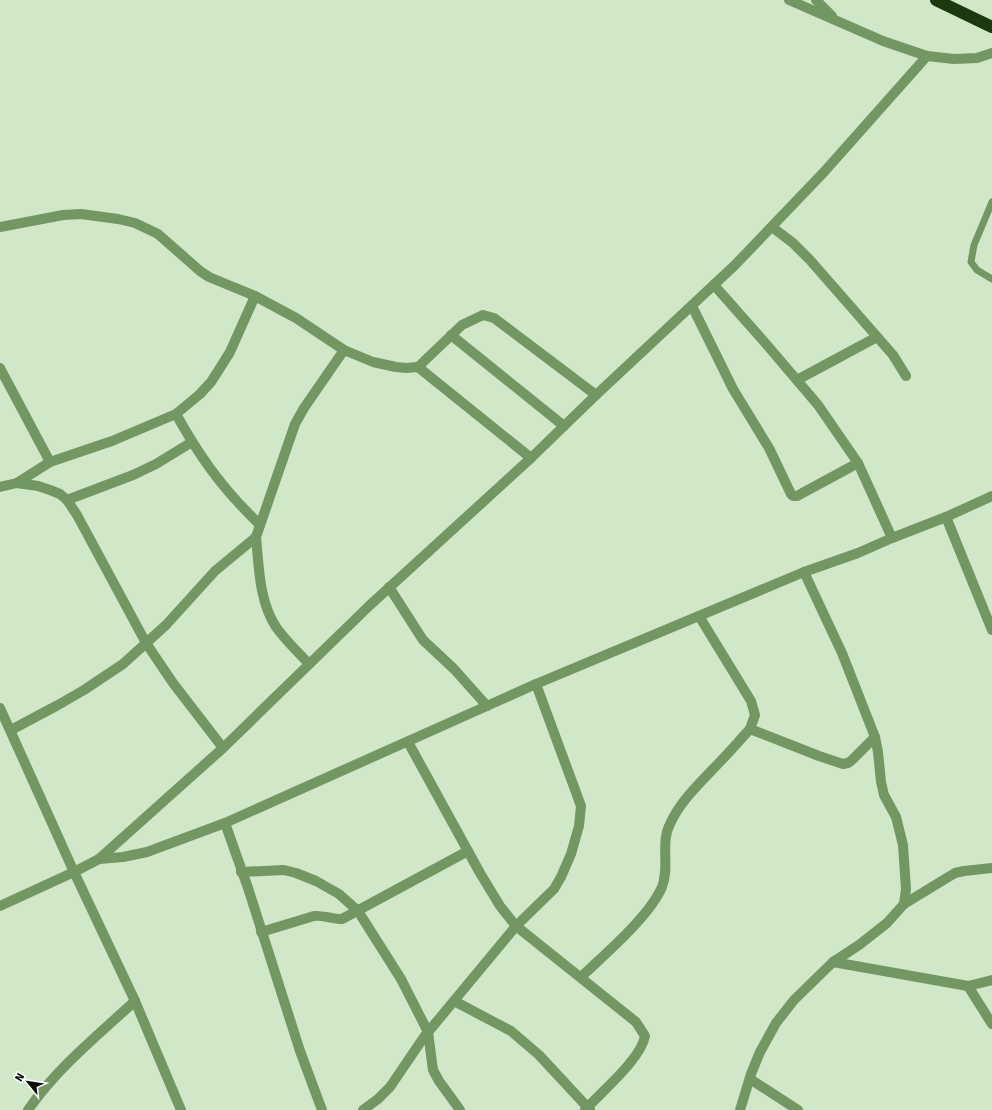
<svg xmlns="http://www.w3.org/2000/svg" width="992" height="1110" font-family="'Fira Sans',sans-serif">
  <rect width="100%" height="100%" fill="#d0e8c7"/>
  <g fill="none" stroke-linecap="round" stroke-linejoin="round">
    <!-- lane -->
    <polyline stroke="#739763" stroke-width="7" points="992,202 974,245 971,262 977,270 992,279"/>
    <!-- street -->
    <g stroke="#739763" stroke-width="10">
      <polyline points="789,0 883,41 927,56 954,59 977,58 992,53"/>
      <polyline points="816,0 832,16"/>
      <polyline points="0,227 63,215 81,214 118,219 135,223 158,234 200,271 209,277 255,296 296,318 344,350 373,362 396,367 406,368 418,367 462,325 483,315 494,318 596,395"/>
      <polyline points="772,227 793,243 810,260 893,355 906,376"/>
      <polyline points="714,285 767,345 818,405 858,463 892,538"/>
      <polyline points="692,306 733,389 769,448 791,494 793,496 797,496 858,463"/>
      <polyline points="451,335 564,426"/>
      <polyline points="418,367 531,458"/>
      <polyline points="0,368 50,462"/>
      <polyline points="797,380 877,337"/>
      <path d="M176,414C191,441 208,468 228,491C238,503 249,514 260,525"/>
      <polyline points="17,483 50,462 112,441 176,414 200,394 211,382 220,368 230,352 255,296"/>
      <polyline points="0,487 17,483 38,486 50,490 60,494 67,500 77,515 146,643 173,683 223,748"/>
      <polyline points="67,500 133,475 156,464 192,442"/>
      <polyline points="946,517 992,630"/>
      <path d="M256,537C259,567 259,601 276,627C285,640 298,652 309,664"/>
      <polyline points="389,587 423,640 454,669 487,706"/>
      <polyline points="0,708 74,872 135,1001 181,1110"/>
      <polyline points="750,729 819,756 843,764 848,763 852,760 875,737"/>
      <polyline points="11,730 58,705 84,690 123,664 166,625 215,571 256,537 295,424 304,408 344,350"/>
      <path d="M408,742L480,873L500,906L516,926L636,1022L645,1036C641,1059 602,1091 585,1110"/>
      <polyline points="225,823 248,888 300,1051 322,1110"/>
      <polyline points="99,859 223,748 369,606 531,458 596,395 735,265 824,172 927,56"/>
      <polyline points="241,872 284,870 296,873 316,881 339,894 358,911 401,979 428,1032 433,1070 439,1081 460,1110"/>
      <polyline points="904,904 955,873 964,871 992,868"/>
      <polyline points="0,906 74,872 99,859 123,857 147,852 225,823 536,684 804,572 858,553 892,538 946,517 992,496"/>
      <path d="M261,932L314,916C323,915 332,919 342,919L468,851"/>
      <polyline points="833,962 968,986 992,980"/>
      <path d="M581,977C605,954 649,917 662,887C670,867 660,843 670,824C680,802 697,786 713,769C726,756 738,742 750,729L755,715L751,701L699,616"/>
      <polyline points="968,986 992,1024"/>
      <polyline points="454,1001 511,1031 539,1055 590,1110"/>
      <polyline points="750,1079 798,1110"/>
      <path d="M28,1110C57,1068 98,1035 135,1001"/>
      <polyline points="363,1110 378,1099 390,1087 424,1037 516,926 554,889 561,877 571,854 579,826 581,806 536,684"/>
      <polyline points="740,1110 751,1074 760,1052 776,1023 794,1000 833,962 859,945 887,923 904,904 906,889 903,845 896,817 884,795 881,782 878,752 875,737 842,653 804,572"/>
    </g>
    <!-- highway -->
    <polyline stroke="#1c380e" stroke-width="12" points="936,0 992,27"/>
  </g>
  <!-- north arrow -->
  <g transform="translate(28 1082) rotate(300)" stroke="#ffffff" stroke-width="3" paint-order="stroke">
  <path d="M0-3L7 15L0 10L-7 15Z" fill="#080f05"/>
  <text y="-6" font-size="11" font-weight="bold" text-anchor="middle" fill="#080f05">N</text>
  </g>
</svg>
